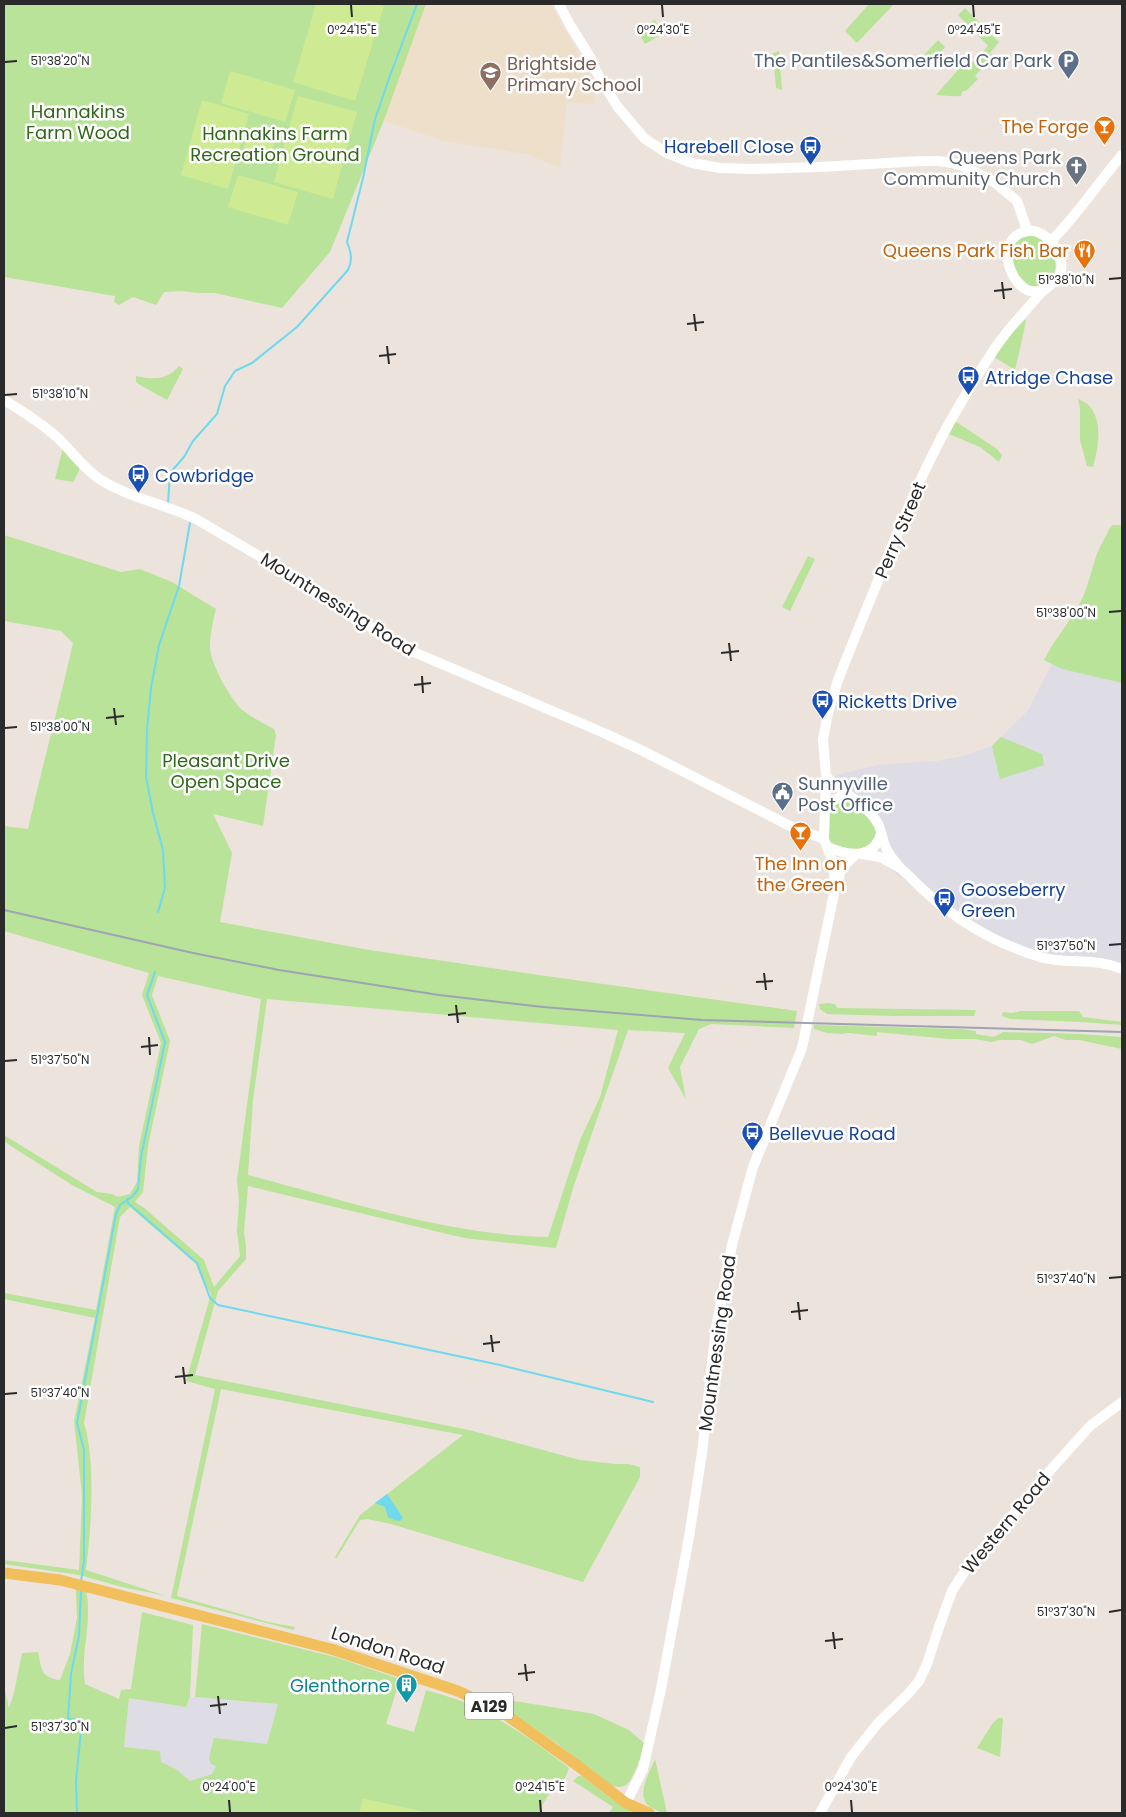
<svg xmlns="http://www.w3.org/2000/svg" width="1126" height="1817" font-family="Poppins,sans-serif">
  <rect width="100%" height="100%" fill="#ece3dc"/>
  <!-- industrial -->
  <g fill="#dedce4">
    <polygon points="1052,664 1062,669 1122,683 1122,969 1061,960 1010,945 911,885 869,853 881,820 873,807 832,780 836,775 878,765 936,761 963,756 992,746 1028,710"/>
    <polygon points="190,1697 278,1704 267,1744 214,1742 209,1758 216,1766 212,1774 190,1781 176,1769 124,1747 129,1698 186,1707"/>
  </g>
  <!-- education -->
  <polygon fill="#eedfcb" points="425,4 550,4 589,72 593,82 595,104 567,102 560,168 526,154 444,141 378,119"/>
  <!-- green -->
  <g fill="#b9e398" fill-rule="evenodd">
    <polygon points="4,4 426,4 384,120 330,252 282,308 215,293 197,293 182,291 164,292 156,305 133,297 119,305 114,302 115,296 4,277"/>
    <polygon points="869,4 894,4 857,43 845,31"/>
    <path d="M965,8L999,42L990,53L993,56L975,76L978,79L967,90L962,92L961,96C952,97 945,95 936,95L963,64L967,68L988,46L958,15Z"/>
    <polygon points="655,20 663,34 645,44 637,30"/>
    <polygon points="938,40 945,47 929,65 921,58"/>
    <polygon points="779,51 782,90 776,88 773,53"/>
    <path d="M1027,236H1034L1049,244C1057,266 1061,271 1041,287L1030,286L1019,276L1013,263L1011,252L1018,239Z"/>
    <polygon points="1026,319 1024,331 1015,370 991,355 1005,335"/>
    <path d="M179,366L183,369L167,400L140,385L136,382V376C154,380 167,380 179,366Z"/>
    <path d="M1078,399C1082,401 1088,403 1091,408C1103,424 1098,450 1093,467L1087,466L1080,440V408Z"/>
    <polygon points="952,419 997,449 1002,455 999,462 980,447 944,432"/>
    <polygon points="64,444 81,461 79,471 73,482 55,479"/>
    <path d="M1113,525H1122V683L1062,669L1044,660C1055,638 1072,620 1083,597C1088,585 1091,572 1095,560C1098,549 1105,538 1110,528Z"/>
    <path d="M4,535L121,572L140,569L172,582L216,609C213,621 210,635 210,647C210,663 230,698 241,709C251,717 263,723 274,729L276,735L263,826L213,814L232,853L220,922L369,950L539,975L797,1011L794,1028L711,1024L699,1029L680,1067L686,1099L668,1068L685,1033L628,1030L574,1185L556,1248L464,1238L248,1186L244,1232L246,1246V1259L218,1291L195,1375L469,1430L580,1460L615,1464H628L640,1467V1477L583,1582L391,1524L367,1519L360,1520L336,1559L335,1557L360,1515L463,1435L221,1389L177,1596L268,1622L295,1627L293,1630L171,1598L215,1389L186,1381L211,1294L203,1282L196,1264L130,1207L120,1217L84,1423C96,1461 91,1531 86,1570L166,1596L122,1587L79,1575L4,1564V1560L79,1570L82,1495L74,1421L95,1318L4,1299V1293L96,1310L115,1207L72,1185L11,1146L4,1141V1135L97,1192L112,1194L118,1197L130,1194L137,1182L139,1146L161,1043L142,995L149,973L4,931V826L28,829C42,767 59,705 73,643L61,631L4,621ZM158,976L261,999L237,1180L239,1201L237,1231L240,1256L214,1287L204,1260L143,1207L135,1202L143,1192L148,1146L170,1041L152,995ZM267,999L618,1030L600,1097L580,1140L548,1237C446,1235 347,1201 248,1175L253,1100Z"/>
    <polygon points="808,556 815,559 790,611 782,607"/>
    <polygon points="1001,737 1042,754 1044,765 1000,779 992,746"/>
    <path d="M846,796C859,807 871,818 878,834L870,846L851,851L829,846L826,809Z"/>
    <polygon points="828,1003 835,1004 837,1008 976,1010 974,1016 894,1016 827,1014 820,1009 819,1004"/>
    <polygon points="1021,1011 1079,1011 1083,1017 1122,1022 1122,1025 1081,1022 1010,1019 1002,1016 1003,1012 1012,1013"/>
    <polygon points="814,1025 961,1029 976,1031 976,1034 994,1037 1003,1032 1081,1034 1122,1037 1122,1049 1079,1040 1066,1040 1054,1036 1032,1044 1021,1040 999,1040 992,1042 975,1039 948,1039 877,1032 877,1036 849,1033 841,1034 827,1033 814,1029"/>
    <path d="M76,1589L86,1591C93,1621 80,1652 85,1684L119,1699L121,1690L131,1689L142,1612L193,1625L190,1697L186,1707L129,1698L124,1747L160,1751L161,1762L176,1769L190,1781L212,1774L216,1766L211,1764L209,1758L214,1738L267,1744L278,1704L195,1697L202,1624L335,1657L400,1679L386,1724L414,1732L426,1690C443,1695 461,1700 477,1708C510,1724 540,1746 569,1768L566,1776L558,1789L550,1787L547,1792L549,1794L540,1809V1813H429L363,1799L360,1813H4V1687L9,1708L14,1693L22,1653L38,1652C42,1670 40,1677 60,1680L70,1654L77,1618Z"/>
    <path d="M496,1698L594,1714L629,1730L645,1744C643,1751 633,1780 627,1784C623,1788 617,1787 612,1786L556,1743L493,1700Z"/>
    <polygon points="998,1718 1003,1718 1000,1757 977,1748 992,1724"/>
    <path d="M655,1759L667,1813C663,1813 660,1812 656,1810C632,1801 648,1776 655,1759Z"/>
    <polygon points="578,1776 582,1776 613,1800 634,1813 609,1813 613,1807 573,1781"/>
  </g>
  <!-- pitch -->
  <g fill="#ceea93">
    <polygon points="316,4 375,4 384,6 355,101 293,82"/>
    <polygon points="230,71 295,90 285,122 221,103"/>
    <polygon points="298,96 357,112 333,199 274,182"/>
    <polygon points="202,100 249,114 228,189 181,175"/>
    <polygon points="251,126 277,133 270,158 243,151"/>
    <polygon points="238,175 298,192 288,225 228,207"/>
    <polygon points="363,1799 429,1813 360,1813"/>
  </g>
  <!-- water -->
  <polygon fill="#6ed9ef" points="387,1494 403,1518 400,1521 395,1520 388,1517 385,1507 375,1503"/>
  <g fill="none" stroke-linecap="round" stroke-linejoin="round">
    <!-- stream -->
    <g stroke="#6ed9ef" stroke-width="2">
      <path d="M168,503L170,473L184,457L193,441L217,414L225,386L235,371L252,363L297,327L348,270C353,260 351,252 347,242L363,178L375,119L391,73L417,4"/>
      <polyline points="158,912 165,888 163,850 153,813 146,777 147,730 151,688 159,645 179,586 190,523"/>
      <polyline points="127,1199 128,1203 197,1263 210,1298 218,1305 500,1365 653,1402"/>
      <polyline points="81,1581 84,1561 84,1450 77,1423 116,1214 120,1205 133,1196 138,1189 141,1157 165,1042 147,995 155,972"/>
      <polyline points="77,1813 76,1781 82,1720 68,1719 71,1674 79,1636 81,1591"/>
    </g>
    <!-- secondary -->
    <g stroke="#fff" stroke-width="10">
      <polyline points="559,4 570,25 590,57 596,71 617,106 645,139 667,153 692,163 720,168 751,169 820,167 921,161 938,161 953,163 968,168 994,182 1017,201 1027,230"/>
      <path d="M1052,240C1078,214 1098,183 1122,155"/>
      <path d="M4,400C24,412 43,424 60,440C73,453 85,470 101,480C130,498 165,504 196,519L312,587L384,636L409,650L604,733L643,751L792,827L824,839"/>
      <path d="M826,776C841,793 865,802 877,822C882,830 882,841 887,850C892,860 901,869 909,876C945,913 990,942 1040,957C1068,965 1094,957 1122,969"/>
      <polyline points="825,808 834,800 847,794"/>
      <path d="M828,847C849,856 873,860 881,834"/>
      <polyline points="862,854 880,857 898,867"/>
      <path d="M835,883L833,863L824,839L826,776L823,740L828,713L837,683C851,646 867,608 882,571C906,511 931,451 965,396C979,373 993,348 1011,327C1021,316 1031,304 1041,293C1047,287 1056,283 1060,274C1067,258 1047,227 1027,231C996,237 1007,280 1027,290C1032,292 1038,291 1043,291"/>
      <polyline points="626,1803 643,1769 661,1689 689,1537 702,1453 716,1328 732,1245 753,1167 802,1048 835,889 842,868 856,854"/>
      <polyline points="820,1813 851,1757 878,1723 908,1694 919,1681 927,1664 939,1627 952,1591 972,1560 1002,1528 1046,1475 1090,1426 1122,1402"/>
    </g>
    <!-- primary -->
    <polyline stroke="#f1bf5c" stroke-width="11" points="4,1573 60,1580 331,1649 458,1691 502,1712 578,1766 626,1803 649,1813"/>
    <!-- rail -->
    <polyline stroke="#9ea4b4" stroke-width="2" points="4,910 193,953 279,970 439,995 543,1007 702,1020 1122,1032"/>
  </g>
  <!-- ticks -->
  <path fill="none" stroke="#2a2a2a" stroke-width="2" d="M351,5L352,17M662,5L663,17M973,5L974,17M5,62L17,61M1109,279L1121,278M1002,282L1004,299M994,291L1012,289M694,314L696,331M687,324L704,322M387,346L389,364M379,356L396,354M5,395L17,394M1109,612L1121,611M729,643L731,661M721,653L739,651M422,676L423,693M414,685L431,683M114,708L116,725M106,718L124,716M5,728L17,727M1109,945L1121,944M764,973L766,990M756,982L773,981M456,1005L458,1023M448,1015L466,1013M149,1037L150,1055M141,1047L158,1045M5,1061L17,1060M1109,1278L1121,1277M798,1302L800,1320M791,1312L808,1310M491,1335L493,1352M483,1344L500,1342M183,1367L185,1384M175,1377L193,1375M5,1394L17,1393M1109,1612L1121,1610M833,1632L835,1649M825,1641L843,1639M525,1664L527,1681M518,1674L535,1672M218,1696L220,1714M210,1706L227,1704M5,1728L17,1726M229,1800L230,1812M540,1800L541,1812M851,1800L852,1812"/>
  <!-- icons -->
  <defs>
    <symbol id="parking-pin" viewBox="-11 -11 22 30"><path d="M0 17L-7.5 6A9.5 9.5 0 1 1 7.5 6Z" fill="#5c6f8a" stroke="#fff"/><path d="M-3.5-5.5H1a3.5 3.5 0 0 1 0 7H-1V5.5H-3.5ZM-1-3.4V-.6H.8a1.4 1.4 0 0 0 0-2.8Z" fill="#fff"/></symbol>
    <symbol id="school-pin" viewBox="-11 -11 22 30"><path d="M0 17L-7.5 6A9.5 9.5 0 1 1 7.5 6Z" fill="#8d6e63" stroke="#fff"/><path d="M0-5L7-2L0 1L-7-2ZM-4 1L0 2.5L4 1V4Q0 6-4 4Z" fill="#fff"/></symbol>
    <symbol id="bar-pin" viewBox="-11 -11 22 30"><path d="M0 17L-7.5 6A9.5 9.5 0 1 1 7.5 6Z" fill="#e8710a" stroke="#fff"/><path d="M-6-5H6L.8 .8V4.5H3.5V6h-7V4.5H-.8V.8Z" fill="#fff"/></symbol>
    <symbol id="bus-pin" viewBox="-11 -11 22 30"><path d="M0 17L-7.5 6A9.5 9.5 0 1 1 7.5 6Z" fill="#1a4fb4" stroke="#fff"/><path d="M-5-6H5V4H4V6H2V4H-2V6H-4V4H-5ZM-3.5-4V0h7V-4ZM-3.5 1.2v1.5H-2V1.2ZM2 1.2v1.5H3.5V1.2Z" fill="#fff"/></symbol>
    <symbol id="church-pin" viewBox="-11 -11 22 30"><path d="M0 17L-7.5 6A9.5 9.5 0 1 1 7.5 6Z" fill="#6b7280" stroke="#fff"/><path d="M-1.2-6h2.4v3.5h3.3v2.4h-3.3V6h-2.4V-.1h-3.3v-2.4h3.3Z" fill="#fff"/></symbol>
    <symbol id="restaurant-pin" viewBox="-11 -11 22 30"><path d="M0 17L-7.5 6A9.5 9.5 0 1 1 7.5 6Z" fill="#e8710a" stroke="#fff"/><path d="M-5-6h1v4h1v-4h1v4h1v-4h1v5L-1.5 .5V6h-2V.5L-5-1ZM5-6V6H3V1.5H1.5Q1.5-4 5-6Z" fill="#fff"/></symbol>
    <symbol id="civic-pin" viewBox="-11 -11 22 30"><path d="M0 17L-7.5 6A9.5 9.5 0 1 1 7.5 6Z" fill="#5c6f8a" stroke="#fff"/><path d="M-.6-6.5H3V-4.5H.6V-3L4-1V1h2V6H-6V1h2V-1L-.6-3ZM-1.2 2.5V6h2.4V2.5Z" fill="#fff"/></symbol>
    <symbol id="building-pin" viewBox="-11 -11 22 30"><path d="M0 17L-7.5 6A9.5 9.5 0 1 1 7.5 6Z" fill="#0f9aa8" stroke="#fff"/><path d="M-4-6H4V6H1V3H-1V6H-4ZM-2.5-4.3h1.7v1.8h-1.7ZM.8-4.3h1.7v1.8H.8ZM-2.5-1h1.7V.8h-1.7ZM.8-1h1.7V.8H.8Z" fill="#fff"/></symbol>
  </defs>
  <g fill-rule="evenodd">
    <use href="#parking-pin" x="1056" y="48" width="25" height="34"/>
    <use href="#school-pin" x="478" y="60" width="25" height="34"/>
    <use href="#bar-pin" x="1092" y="114" width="25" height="34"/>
    <use href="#bus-pin" x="798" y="134" width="25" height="34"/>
    <use href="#church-pin" x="1064" y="154" width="25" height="34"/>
    <use href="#restaurant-pin" x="1072" y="238" width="25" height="34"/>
    <use href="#bus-pin" x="956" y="364" width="25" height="34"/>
    <use href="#bus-pin" x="126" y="462" width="25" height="34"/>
    <use href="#bus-pin" x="810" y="688" width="25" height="34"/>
    <use href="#civic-pin" x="770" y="780" width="25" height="34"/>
    <use href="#bar-pin" x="788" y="820" width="25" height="34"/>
    <use href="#bus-pin" x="932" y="886" width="25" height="34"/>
    <use href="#bus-pin" x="740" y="1120" width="25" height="34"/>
    <use href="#building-pin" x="394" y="1672" width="25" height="34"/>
  </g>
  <g text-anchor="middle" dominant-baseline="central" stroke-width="5" stroke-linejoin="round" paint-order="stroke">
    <!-- shield labels -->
    <rect fill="#fff" stroke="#6a6a6a" stroke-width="1" x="465" y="1692.5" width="48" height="27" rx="4"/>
    <g font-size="16" font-weight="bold" fill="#2a2a2a">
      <text x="489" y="1706">A129</text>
    </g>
    <!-- service labels -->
    <g font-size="18" fill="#4e5e75" stroke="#fff" text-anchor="end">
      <text x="1052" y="60">The Pantiles&amp;Somerfield Car Park</text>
      <text x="798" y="783" text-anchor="start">Sunnyville<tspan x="798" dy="21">Post Office</tspan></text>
    </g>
    <!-- education labels -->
    <g font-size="18" fill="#785e54" stroke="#fff" text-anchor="start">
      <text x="507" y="63">Brightside<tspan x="507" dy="21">Primary School</tspan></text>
    </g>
    <!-- park labels -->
    <g font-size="18" fill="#31671a" stroke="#fff">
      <text x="78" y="111">Hannakins<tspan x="78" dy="21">Farm Wood</tspan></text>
      <text x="275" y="133">Hannakins Farm<tspan x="275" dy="21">Recreation Ground</tspan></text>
      <text x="226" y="760">Pleasant Drive<tspan x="226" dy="21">Open Space</tspan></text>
    </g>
    <!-- food labels -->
    <g font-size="18" fill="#c56008" stroke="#fff" text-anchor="end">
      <text x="1089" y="126">The Forge</text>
      <text x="1069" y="250">Queens Park Fish Bar</text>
      <text x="801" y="863" text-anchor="middle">The Inn on<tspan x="801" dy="21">the Green</tspan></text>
    </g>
    <!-- transit labels -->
    <g font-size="18" fill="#164399" stroke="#fff" text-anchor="start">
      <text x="794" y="146" text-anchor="end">Harebell Close</text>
      <text x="985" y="377">Atridge Chase</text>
      <text x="155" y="475">Cowbridge</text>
      <text x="838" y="701">Ricketts Drive</text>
      <text x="961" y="889">Gooseberry<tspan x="961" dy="21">Green</tspan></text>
      <text x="769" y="1133">Bellevue Road</text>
    </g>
    <!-- worship labels -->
    <g font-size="18" fill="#5b616d" stroke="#fff" text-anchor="end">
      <text x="1061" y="157">Queens Park<tspan x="1061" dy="21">Community Church</tspan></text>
    </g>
    <!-- street labels -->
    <g font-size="18" fill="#2a2a2a" stroke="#fff">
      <text transform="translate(900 530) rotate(-67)">Perry Street</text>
      <text transform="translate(338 604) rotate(32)">Mountnessing Road</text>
      <text transform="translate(717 1343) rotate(-82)">Mountnessing Road</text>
      <text transform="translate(1006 1523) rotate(-50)">Western Road</text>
      <text transform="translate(388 1650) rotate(18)">London Road</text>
    </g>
    <!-- culture labels -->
    <g font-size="18" fill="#0d838f" stroke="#fff" text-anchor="end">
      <text x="390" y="1685">Glenthorne</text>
    </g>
  </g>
  <g font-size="12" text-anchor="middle" fill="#2a2a2a" stroke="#fff" stroke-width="5" stroke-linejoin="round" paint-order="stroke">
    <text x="352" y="34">0°24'15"E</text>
    <text x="663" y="34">0°24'30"E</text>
    <text x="974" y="34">0°24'45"E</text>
    <text x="60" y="65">51°38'20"N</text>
    <text x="1066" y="284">51°38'10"N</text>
    <text x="60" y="398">51°38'10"N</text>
    <text x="1066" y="617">51°38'00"N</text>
    <text x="60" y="731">51°38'00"N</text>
    <text x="1066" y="950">51°37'50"N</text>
    <text x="60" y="1064">51°37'50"N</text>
    <text x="1066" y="1283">51°37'40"N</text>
    <text x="60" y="1397">51°37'40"N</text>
    <text x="1066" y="1616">51°37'30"N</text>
    <text x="60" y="1731">51°37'30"N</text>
    <text x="229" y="1791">0°24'00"E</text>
    <text x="540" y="1791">0°24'15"E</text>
    <text x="851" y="1791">0°24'30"E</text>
  </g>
  <!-- border -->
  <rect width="1126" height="1817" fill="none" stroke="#2a2a2a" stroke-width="10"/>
</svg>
